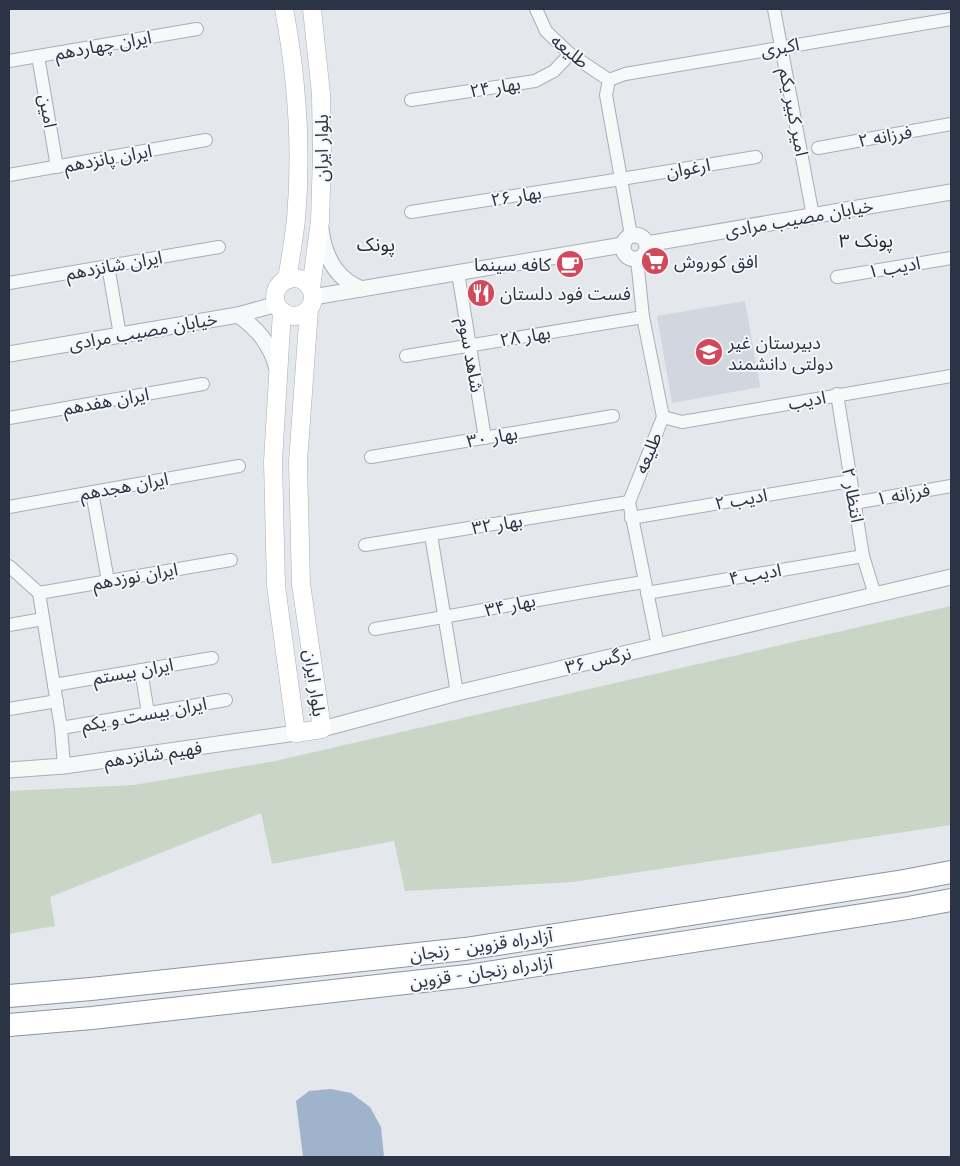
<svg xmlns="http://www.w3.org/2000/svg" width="960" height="1166" font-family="Quicksand,'Noto Sans Arabic',sans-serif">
  <rect width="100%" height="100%" fill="#e4e7ec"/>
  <!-- built -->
  <polygon fill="#d2d6de" points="745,301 760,387 672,403 657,316"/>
  <!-- green -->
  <polygon fill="#c9d6c5" points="951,606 951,825 573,882 405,891 394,841 272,864 261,813 50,897 55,926 9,934 9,791 134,785 275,761"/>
  <!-- water -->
  <polygon fill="#9fb4cc" points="331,1089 351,1093 370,1107 381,1127 384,1157 303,1157 296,1101 309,1091"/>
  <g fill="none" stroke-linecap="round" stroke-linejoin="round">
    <defs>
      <g id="minor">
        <polyline points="536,9 546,31 570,54 609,80"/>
        <polyline points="774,9 813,216"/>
        <polyline points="38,56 57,167"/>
        <polyline points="9,61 197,29"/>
        <polyline points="609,80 625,74 951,19"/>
        <polyline points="609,80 606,95 631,235"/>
        <polyline points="411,100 535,81 554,71 570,54"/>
        <polyline points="818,148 951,124"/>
        <polyline points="9,175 206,140"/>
        <polyline points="411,212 621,179 756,157"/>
        <polyline points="637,259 643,317 663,417 629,502 658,646"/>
        <polyline points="108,266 120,335"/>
        <polyline points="458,273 485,438"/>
        <polyline points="837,277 951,258"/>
        <polyline points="9,283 219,247"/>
        <polyline points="406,356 643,317"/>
        <polyline points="837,394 863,556 875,595"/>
        <polyline points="663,417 682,422 951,376"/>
        <polyline points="9,418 203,384"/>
        <polyline points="371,457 613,416"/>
        <polyline points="92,492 108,581"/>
        <polyline points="854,503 951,486"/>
        <polyline points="9,507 239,466"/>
        <polyline points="631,518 850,481"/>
        <polyline points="431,535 457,693"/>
        <polyline points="365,545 629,502"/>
        <polyline points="9,566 39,593 61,728 64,766"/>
        <polyline points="39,593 231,560"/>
        <polyline points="647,593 863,556"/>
        <polyline points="9,625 43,619"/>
        <path d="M375,629C465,614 554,596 644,582"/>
        <polyline points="141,670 148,713"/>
        <polyline points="54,685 212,658"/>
        <polyline points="9,709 57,701"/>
        <polyline points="61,728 226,700"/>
      </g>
      <g id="tertiary">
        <path d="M321,228C324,256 336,279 362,289"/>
        <circle cx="635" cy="247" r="12"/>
        <polyline points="647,244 951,192"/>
        <polyline points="313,297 623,245"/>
        <path d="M238,315C258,329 271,345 277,369"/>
        <polyline points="9,354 238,315 277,304"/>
        <polyline points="322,729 457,693 951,577"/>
        <polyline points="9,770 64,766 296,733"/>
      </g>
      <g id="secondary">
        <path d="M284,9C297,78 302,149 296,219C294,239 290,260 287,280"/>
        <circle cx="294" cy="297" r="19"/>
        <polyline points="311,288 320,221 322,155 321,94 312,9"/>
        <polyline points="282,311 273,461 276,586 296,733 322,729 301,584 298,462 309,309"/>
      </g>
      <g id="motorway">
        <polyline points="9,996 91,989 465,949 904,881 951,872"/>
        <polyline points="9,1025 92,1018 467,976 908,908 951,900"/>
      </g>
    </defs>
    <!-- minor casing -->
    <use href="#minor" stroke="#a9aeb7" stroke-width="14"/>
    <!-- tertiary casing -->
    <use href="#tertiary" stroke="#a9aeb7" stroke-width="17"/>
    <!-- secondary casing -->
    <use href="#secondary" stroke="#a9aeb7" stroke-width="19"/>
    <!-- motorway casing -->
    <use href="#motorway" stroke="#8b94a3" stroke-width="24"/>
    <!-- minor -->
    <use href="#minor" stroke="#f7f8fa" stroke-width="12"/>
    <!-- tertiary -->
    <use href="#tertiary" stroke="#f7f8fa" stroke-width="15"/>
    <!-- secondary -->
    <use href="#secondary" stroke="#fff" stroke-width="18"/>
    <!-- motorway -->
    <use href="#motorway" stroke="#fff" stroke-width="22"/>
  </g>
  <!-- icons -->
  <defs>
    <symbol id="supermarket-disc" viewBox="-11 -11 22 22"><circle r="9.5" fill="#d1495b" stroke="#f4f6f9"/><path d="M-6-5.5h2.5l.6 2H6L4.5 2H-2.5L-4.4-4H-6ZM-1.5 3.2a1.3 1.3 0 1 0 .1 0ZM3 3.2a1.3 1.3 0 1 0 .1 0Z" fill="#fff"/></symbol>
    <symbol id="cafe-disc" viewBox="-11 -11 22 22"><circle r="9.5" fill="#d1495b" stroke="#f4f6f9"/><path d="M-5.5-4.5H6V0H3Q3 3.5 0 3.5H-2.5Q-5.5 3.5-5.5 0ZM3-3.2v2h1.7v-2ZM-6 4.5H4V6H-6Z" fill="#fff"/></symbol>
    <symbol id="restaurant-disc" viewBox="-11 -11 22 22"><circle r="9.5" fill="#d1495b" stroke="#f4f6f9"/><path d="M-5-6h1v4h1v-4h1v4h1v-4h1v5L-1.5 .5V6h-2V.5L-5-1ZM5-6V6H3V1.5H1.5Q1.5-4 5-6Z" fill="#fff"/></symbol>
    <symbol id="school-disc" viewBox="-11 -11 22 22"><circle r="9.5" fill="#d1495b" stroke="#f4f6f9"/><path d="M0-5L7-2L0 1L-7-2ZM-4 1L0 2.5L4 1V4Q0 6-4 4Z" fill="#fff"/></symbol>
  </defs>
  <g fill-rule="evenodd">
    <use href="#supermarket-disc" x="639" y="245" width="32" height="32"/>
    <use href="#cafe-disc" x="554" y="248" width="32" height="32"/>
    <use href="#restaurant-disc" x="465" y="277" width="32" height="32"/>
    <use href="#school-disc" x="693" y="336" width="32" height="32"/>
  </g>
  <g text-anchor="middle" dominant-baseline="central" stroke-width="4" stroke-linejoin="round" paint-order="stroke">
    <!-- street labels -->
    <g font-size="18" fill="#2b3445" stroke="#f4f6f9">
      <text transform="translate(103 45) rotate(-10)">ایران چهاردهم</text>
      <text transform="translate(780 47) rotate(-10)">اکبری</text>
      <text transform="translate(570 51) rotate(39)">طلیعه</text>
      <text transform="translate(495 87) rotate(-9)">بهار ۲۴</text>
      <text transform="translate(48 111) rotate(80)">امین</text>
      <text transform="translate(794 112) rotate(79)">امیر کبیر یکم</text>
      <text transform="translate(885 136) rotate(-10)">فرزانه ۲</text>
      <text transform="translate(321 148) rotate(-90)">بلوار ایران</text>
      <text transform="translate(108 158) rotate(-10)">ایران پانزدهم</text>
      <text transform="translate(688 168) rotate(-10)">ارغوان</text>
      <text transform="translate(516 196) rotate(-9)">بهار ۲۶</text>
      <text transform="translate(799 218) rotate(-10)">خیابان مصیب مرادی</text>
      <text transform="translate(114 265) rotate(-10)">ایران شانزدهم</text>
      <text transform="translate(894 267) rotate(-10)">ادیب ۱</text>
      <text transform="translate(143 331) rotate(-10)">خیابان مصیب مرادی</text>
      <text transform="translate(525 336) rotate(-9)">بهار ۲۸</text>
      <text transform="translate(471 355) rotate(80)">شاهد سوم</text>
      <text transform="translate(807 400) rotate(-10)">ادیب</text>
      <text transform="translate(106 401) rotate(-10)">ایران هفدهم</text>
      <text transform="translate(492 437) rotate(-10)">بهار ۳۰</text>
      <text transform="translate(648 453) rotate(-68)">طلیعه</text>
      <text transform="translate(124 486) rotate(-10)">ایران هجدهم</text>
      <text transform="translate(903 494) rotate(-10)">فرزانه ۱</text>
      <text transform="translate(853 495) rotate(80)">انتظار ۲</text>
      <text transform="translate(741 499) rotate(-10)">ادیب ۲</text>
      <text transform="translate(497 524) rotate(-9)">بهار ۳۲</text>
      <text transform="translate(755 574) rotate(-10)">ادیب ۴</text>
      <text transform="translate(135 576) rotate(-10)">ایران نوزدهم</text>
      <text transform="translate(510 605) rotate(-12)">بهار ۳۴</text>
      <text transform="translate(598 660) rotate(-13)">نرگس ۳۶</text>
      <text transform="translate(133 671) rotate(-10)">ایران بیستم</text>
      <text transform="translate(315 683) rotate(82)">بلوار ایران</text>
      <text transform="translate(144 714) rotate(-10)">ایران بیست و یکم</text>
      <text transform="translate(153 754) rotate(-8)">فهیم شانزدهم</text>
      <text transform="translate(481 945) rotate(-8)">آزادراه قزوین - زنجان</text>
      <text transform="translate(481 972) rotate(-8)">آزادراه زنجان - قزوین</text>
    </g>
    <!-- poi labels -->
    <g font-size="18" fill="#2b3445" stroke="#f4f6f9" text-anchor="start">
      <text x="674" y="261">افق کوروش</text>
      <text x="551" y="264" text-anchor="end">کافه سینما</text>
      <text x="500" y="293">فست فود دلستان</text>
      <text x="728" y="342">دبیرستان غیر<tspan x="728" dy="21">دولتی دانشمند</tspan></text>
    </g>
    <!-- neighbourhood labels -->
    <g font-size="19" fill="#1d2536" stroke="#f4f6f9">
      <text x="866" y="240">پونک ۳</text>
      <text x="376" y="244">پونک</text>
    </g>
  </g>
  <!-- border -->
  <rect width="960" height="1166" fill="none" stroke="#2b3445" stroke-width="20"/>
</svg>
